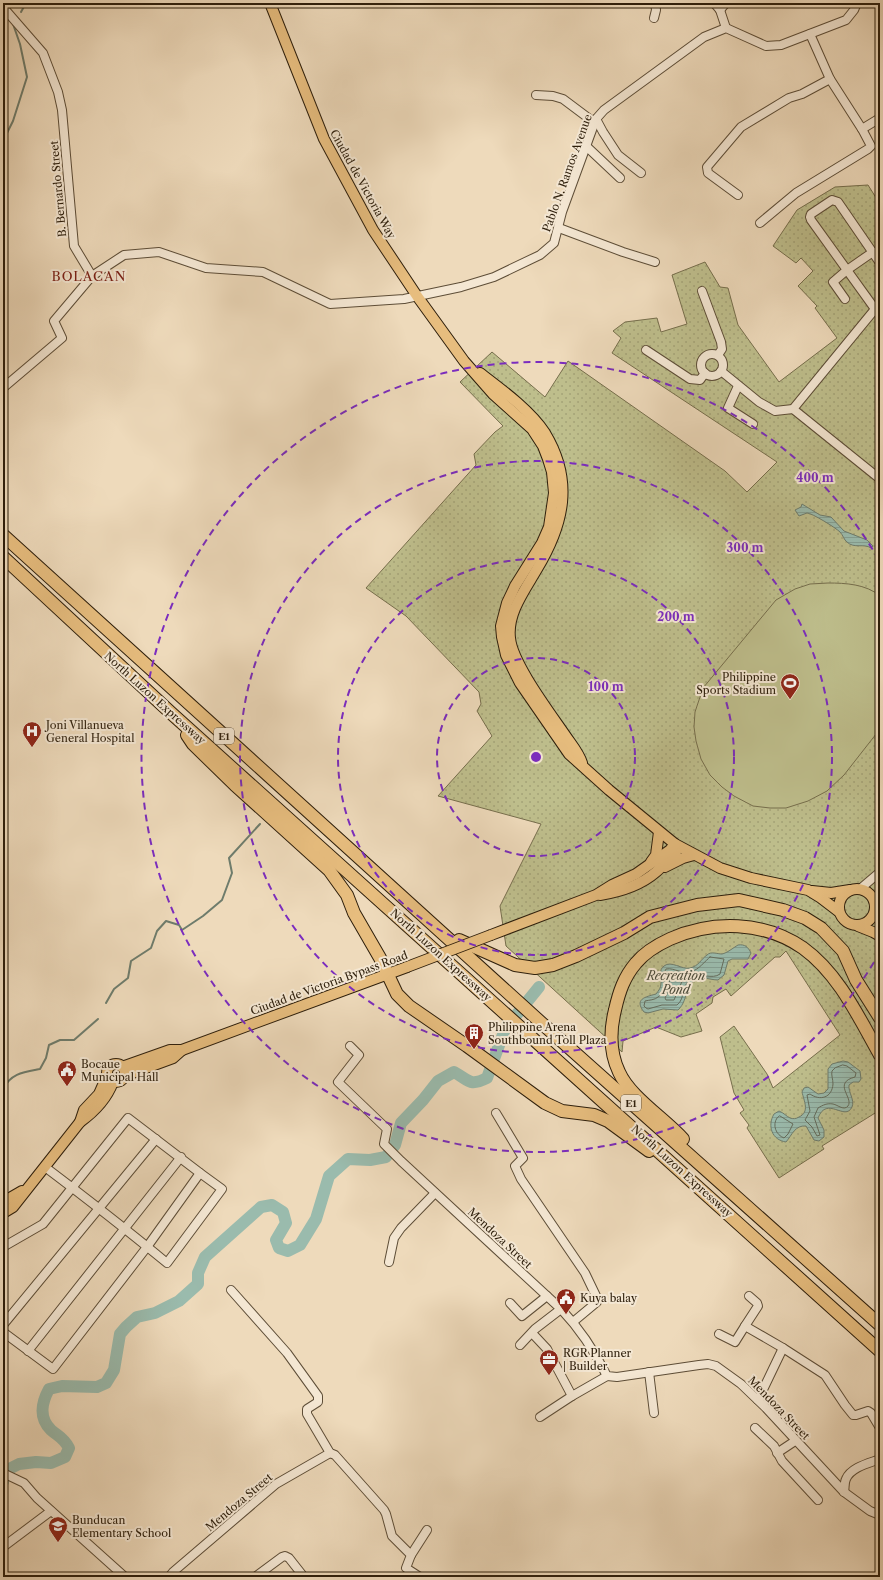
<svg xmlns="http://www.w3.org/2000/svg" width="883" height="1580" font-family="'Libre Caslon Text',serif">
  <defs>
    <pattern id="park-dots" width="8" height="8" patternUnits="userSpaceOnUse"><rect width="8" height="8" fill="#bebe8c"/><path d="M2 2h.1M6 6h.1" fill="none" stroke="#a4a377" stroke-width="1.8" stroke-linecap="round"/></pattern>
    <pattern id="water-rules" width="6" height="5" patternUnits="userSpaceOnUse"><rect width="6" height="5" fill="#9abbad"/><path d="M0 2.5h6" fill="none" stroke="#85a094"/></pattern>
  </defs>
  <rect width="100%" height="100%" fill="#eedabb"/>
  <filter id="stains"><feTurbulence type="fractalNoise" baseFrequency=".005" numOctaves="4"/><feColorMatrix values="0 0 0 0 .2 0 0 0 0 .09 0 0 0 0 .02 0 0 0 .5 -.17"/></filter>
  <radialGradient id="worn" r=".72"><stop offset=".6" stop-color="#630" stop-opacity="0"/><stop offset="1" stop-color="#630" stop-opacity=".3"/></radialGradient>
  <!-- park -->
  <polygon fill="url(#park-dots)" stroke="#766e4c" points="868,185 880,204 880,1110 822,1146 824,1149 779,1178 747,1128 749,1125 740,1113 744,1110 734,1093 720,1037 734,1026 767,1074 773,1088 840,1035 786,951 780,957 775,957 731,996 726,989 713,997 712,1003 696,1014 702,1031 681,1037 656,1027 623,1041 622,1052 506,946 500,906 541,824 438,796 492,736 477,711 481,704 479,692 406,616 366,588 476,465 474,454 495,432 503,426 460,382 492,352 545,397 568,361 725,471 747,492 777,462 612,353 621,338 613,331 625,322 657,318 661,332 687,324 672,275 705,262 720,287 728,288 738,325 779,382 837,338 815,308 817,306 798,286 813,271 801,258 796,263 773,246 797,210 835,187"/>
  <!-- pitch -->
  <path fill="#bebe8c" stroke="#766e4c" d="M828,583C845,583 866,584 880,596V729L844,775L827,791L808,801L786,808H770L753,806L734,796L722,787L710,775L701,759L696,741L694,727L695,712L703,688L776,600L795,589L810,584Z"/>
  <!-- water -->
  <g fill="url(#water-rules)" stroke="#6e7c6c">
    <path d="M802,504L820,515L831,517L844,531L867,540L873,546L871,548C864,543 854,549 847,542C844,540 843,535 840,532C836,528 812,513 807,513L799,516L795,510L801,507Z"/>
    <path d="M738,945C745,944 748,947 751,953L748,959H732L728,961L724,975L718,980C713,980 707,978 702,978C683,980 690,999 678,1010L663,1009L648,1013L644,1012C634,999 645,997 656,994C659,990 661,988 661,983C662,978 658,970 664,966C671,960 682,970 690,968C699,966 701,959 707,955C711,951 717,954 722,954C727,953 733,948 738,945Z"/>
    <path d="M843,1061L848,1062L860,1071L861,1079L859,1082H853L849,1085C848,1092 855,1100 852,1107C845,1122 827,1095 818,1118L824,1130V1137L819,1141L814,1140L806,1126C795,1125 792,1135 786,1142C772,1140 767,1126 774,1114L779,1111C784,1113 786,1116 790,1118C793,1119 796,1119 799,1117C810,1112 804,1101 802,1092L804,1088L808,1087L818,1094L824,1093L828,1089V1069L832,1064Z"/>
  </g>
  <g fill="none" stroke-linecap="round" stroke-linejoin="round">
    <!-- shore -->
    <g stroke="#646c5c" stroke-width="1">
      <path d="M710,957L724,959L720,974C712,980 701,972 692,978C680,986 686,998 677,1005H662L648,1009L646,1008L644,1006L645,1001C649,1000 655,1000 658,997C669,990 661,978 666,969C671,968 674,970 679,971C694,976 700,966 710,957Z"/>
      <polygon points="672,974 683,979 674,1000 666,1000 665,998 669,990 670,976"/>
      <path d="M843,1065L847,1066L856,1073L855,1077C832,1083 854,1098 848,1106C844,1111 838,1105 833,1104C827,1103 823,1105 818,1108L814,1117L820,1135L817,1136L812,1127L805,1120L810,1111L807,1095L810,1094C820,1101 832,1098 833,1084C833,1079 831,1075 832,1071L835,1068Z"/>
      <path d="M780,1116L793,1124L788,1134L784,1138C776,1135 772,1125 777,1118Z"/>
    </g>
    <!-- stream -->
    <g stroke="#6e7c6c" stroke-width="2">
      <polyline points="21,12 26,3"/>
      <polyline points="3,141 13,121 27,77 20,44 13,24"/>
      <polyline points="106,1003 114,989 128,978 131,961 151,948 157,931 166,921 179,925 182,930 203,916 222,900 232,873 229,858 260,824"/>
      <path d="M3,1089C11,1073 24,1072 40,1069L46,1058L49,1045L60,1040H74L98,1019"/>
    </g>
    <!-- river -->
    <g stroke="#9abbad" stroke-width="12">
      <path d="M11,1468L19,1464L36,1462L51,1463L65,1457L69,1448C63,1437 59,1437 51,1430C38,1417 42,1402 49,1389L62,1386L97,1387L106,1383L114,1370L120,1334L126,1327L137,1317L155,1313L179,1301L198,1284V1273L205,1257L261,1207L272,1205L283,1212L286,1223L276,1240L279,1248L288,1251L300,1245L316,1219L329,1176L348,1159L370,1160L386,1157L395,1145L401,1123L423,1100L438,1081L454,1072C469,1080 469,1087 487,1078L505,1029L539,987"/>
      <polyline points="3,1482 3,1481"/>
    </g>
    <defs>
      <g id="minor">
        <polyline points="714,3 720,10 726,28"/>
        <polyline points="3,7 43,53 58,92 62,110 74,246 92,276"/>
        <polyline points="720,10 726,3"/>
        <polyline points="654,18 656,10 655,3"/>
        <polyline points="536,95 553,96 563,99 595,123"/>
        <polyline points="596,119 603,132 618,155 641,173"/>
        <polyline points="862,129 880,118"/>
        <polyline points="586,146 620,178"/>
        <polyline points="738,195 708,173 707,167 741,127 789,98 802,94 830,79"/>
        <polyline points="760,223 796,193 868,149 871,146 862,129 830,79 810,34"/>
        <polyline points="559,228 623,252 655,262"/>
        <polyline points="702,291 721,342 722,349 718,355"/>
        <polyline points="845,299 833,282 847,270 873,252"/>
        <polyline points="880,303 793,409 880,479"/>
        <polyline points="875,309 811,220 810,217 811,214 832,200 838,202 880,263"/>
        <polyline points="646,350 690,379 700,380 705,373"/>
        <circle cx="712" cy="365" r="11"/>
        <polyline points="721,371 759,402 775,411 793,409"/>
        <polyline points="738,386 728,408 753,424"/>
        <polyline points="3,388 62,338 54,321 92,276 124,255 159,252 206,268 263,272 330,304 404,299 461,287 494,277 540,255 554,243 562,212 596,119 604,110 704,37 726,28 766,46 781,45 846,20 854,10 857,3"/>
        <polyline points="860,889 880,872"/>
        <path d="M350,1046L359,1055L338,1082L387,1129L384,1144L401,1161L561,1309C580,1329 595,1352 607,1376L617,1377L699,1365L708,1364L716,1366L741,1384L766,1408L844,1492L870,1511L880,1515"/>
        <polyline points="496,1113 523,1158 515,1166 521,1179 585,1273 597,1298 597,1302 573,1322"/>
        <path d="M3,1247L43,1224L128,1118L200,1173L222,1189L167,1263C127,1230 86,1198 45,1167"/>
        <polyline points="389,1262 394,1238 401,1228 435,1193"/>
        <polyline points="231,1290 287,1353 318,1396 318,1402 307,1409 307,1414 330,1453 335,1455 384,1510 386,1514 392,1536 411,1555 406,1568 420,1577"/>
        <polyline points="510,1303 522,1316 547,1296"/>
        <polyline points="3,1325 156,1139"/>
        <polyline points="745,1326 758,1306 757,1303 749,1296"/>
        <polyline points="3,1332 53,1369 147,1247 200,1173"/>
        <polyline points="532,1333 547,1349 572,1396 607,1376"/>
        <polyline points="719,1334 735,1342 745,1326 783,1348"/>
        <polyline points="520,1345 535,1329 561,1309"/>
        <polyline points="28,1351 181,1157"/>
        <polyline points="649,1372 654,1413"/>
        <polyline points="758,1400 783,1348 825,1375 845,1405 853,1415 856,1415 868,1411 871,1413 880,1428"/>
        <polyline points="540,1417 572,1396"/>
        <polyline points="755,1428 774,1446 782,1461 818,1500"/>
        <polyline points="777,1453 795,1441"/>
        <polyline points="3,1473 24,1483 37,1498 125,1577"/>
        <path d="M844,1492C845,1488 844,1483 846,1479C851,1467 870,1463 880,1459"/>
        <polyline points="3,1547 51,1511"/>
        <polyline points="411,1555 427,1530"/>
        <polyline points="169,1577 173,1572 276,1484 330,1453"/>
        <polyline points="255,1577 282,1557 285,1556 289,1558 304,1577"/>
      </g>
      <g id="major">
        <polyline points="270,3 324,139 373,230 417,296 464,361 493,394 532,429 543,446 548,459 552,472 554,493 549,527 542,543 515,586 507,603 501,626 502,637 506,655 520,683 569,754 609,790 675,844 720,868 751,878 808,890 821,898 838,911"/>
        <path d="M480,373C501,389 531,411 545,433C574,481 564,524 537,569C525,590 507,613 510,638C512,663 550,713 565,735C571,744 579,753 582,763"/>
        <polyline points="651,862 656,855 659,832"/>
        <polyline points="665,867 683,858 694,855"/>
        <circle cx="857" cy="907" r="18"/>
        <polyline points="812,891 831,893 850,890"/>
        <path d="M600,895C619,892 641,885 656,872C663,866 669,858 676,852"/>
        <polyline points="858,926 873,932 880,936"/>
        <polyline points="491,935 596,895 612,885 636,874 670,850 675,844"/>
        <circle cx="116" cy="1073" r="9"/>
        <polyline points="122,1067 170,1050 182,1050 407,967"/>
        <polyline points="124,1076 173,1058 182,1050"/>
        <polyline points="80,1122 84,1110 99,1094 107,1076"/>
        <polyline points="3,1202 22,1191"/>
        <path d="M3,1213L13,1207L80,1122C94,1112 107,1098 113,1082"/>
      </g>
      <g id="highway">
        <polyline points="3,535 537,1019 880,1325"/>
        <polyline points="3,557 171,713 880,1351"/>
        <polyline points="187,735 193,744 235,785 329,870 347,895 354,913 380,958 397,994 409,1006 467,1046 545,1103 562,1111 594,1115 608,1121 649,1151"/>
        <polyline points="459,940 515,965 535,968 553,965 576,956 624,933 650,917 697,905 739,900 783,910 805,918 821,928 843,951 856,980 880,1018"/>
        <path d="M683,1139C664,1118 630,1097 619,1072C610,1053 610,1030 615,1010C619,992 624,977 636,963C645,952 657,945 670,939C713,920 764,921 803,948C839,974 859,1018 880,1055"/>
      </g>
    </defs>
    <!-- minor casing -->
    <use href="#minor" stroke="#5d4d37" stroke-width="10"/>
    <!-- major casing -->
    <use href="#major" stroke="#2d1e0b" stroke-width="12"/>
    <!-- highway casing -->
    <use href="#highway" stroke="#2d1e0b" stroke-width="14"/>
    <!-- minor -->
    <use href="#minor" stroke="#f4e7d3" stroke-width="8"/>
    <!-- major -->
    <use href="#major" stroke="#e7bd7e" stroke-width="10"/>
    <!-- highway -->
    <use href="#highway" stroke="#e7bd7e" stroke-width="12"/>
    <defs>
      <polyline id="major-bridge" points="407,967 491,935"/>
    </defs>
    <!-- major-bridge casing -->
    <use href="#major-bridge" stroke="#2d1e0b" stroke-width="12" stroke-linecap="butt"/>
    <!-- major-bridge -->
    <use href="#major-bridge" stroke="#e7bd7e" stroke-width="10"/>
  </g>
  <!-- distance rings -->
  <g fill="none" stroke="#7b2cbf" stroke-width="2" stroke-dasharray="7 5">
    <circle cx="536" cy="757" r="99"/>
    <circle cx="536" cy="757" r="198"/>
    <circle cx="536" cy="757" r="296"/>
    <path d="M880 952A395 395 0 1 1 880 562"/>
  </g>
  <!-- icons -->
  <defs>
    <symbol id="stadium-pin" viewBox="-11 -11 22 30"><path d="M0 17L-7.5 6A9.5 9.5 0 1 1 7.5 6Z" fill="#8f2418" stroke="#f4e7d3"/><path d="M0-5a6.5 5 0 1 0 0 10a6.5 5 0 1 0 0-10ZM-3.5-1.8h7v3.6h-7Z" fill="#fff"/></symbol>
    <symbol id="hospital-pin" viewBox="-11 -11 22 30"><path d="M0 17L-7.5 6A9.5 9.5 0 1 1 7.5 6Z" fill="#8f2418" stroke="#f4e7d3"/><path d="M-5-5h3v3.5h4V-5h3V5h-3V1.5h-4V5h-3Z" fill="#fff"/></symbol>
    <symbol id="building-pin" viewBox="-11 -11 22 30"><path d="M0 17L-7.5 6A9.5 9.5 0 1 1 7.5 6Z" fill="#8f2418" stroke="#f4e7d3"/><path d="M-4-6H4V6H1V3H-1V6H-4ZM-2.5-4.3h1.7v1.8h-1.7ZM.8-4.3h1.7v1.8H.8ZM-2.5-1h1.7V.8h-1.7ZM.8-1h1.7V.8H.8Z" fill="#fff"/></symbol>
    <symbol id="civic-pin" viewBox="-11 -11 22 30"><path d="M0 17L-7.5 6A9.5 9.5 0 1 1 7.5 6Z" fill="#8f2418" stroke="#f4e7d3"/><path d="M-.6-6.5H3V-4.5H.6V-3L4-1V1h2V6H-6V1h2V-1L-.6-3ZM-1.2 2.5V6h2.4V2.5Z" fill="#fff"/></symbol>
    <symbol id="office-pin" viewBox="-11 -11 22 30"><path d="M0 17L-7.5 6A9.5 9.5 0 1 1 7.5 6Z" fill="#8f2418" stroke="#f4e7d3"/><path d="M-6-3h4V-5.5h4V-3h4V5H-6ZM-1-4.5V-3h2v-1.5ZM-6 0V1H6V0Z" fill="#fff"/></symbol>
    <symbol id="school-pin" viewBox="-11 -11 22 30"><path d="M0 17L-7.5 6A9.5 9.5 0 1 1 7.5 6Z" fill="#8f2418" stroke="#f4e7d3"/><path d="M0-5L7-2L0 1L-7-2ZM-4 1L0 2.5L4 1V4Q0 6-4 4Z" fill="#fff"/></symbol>
  </defs>
  <g fill-rule="evenodd">
    <use href="#stadium-pin" x="779" y="672" width="22" height="30"/>
    <use href="#hospital-pin" x="21" y="720" width="22" height="30"/>
    <use href="#building-pin" x="463" y="1022" width="22" height="30"/>
    <use href="#civic-pin" x="56" y="1059" width="22" height="30"/>
    <use href="#civic-pin" x="555" y="1287" width="22" height="30"/>
    <use href="#office-pin" x="538" y="1348" width="22" height="30"/>
    <use href="#school-pin" x="47" y="1515" width="22" height="30"/>
  </g>
  <g text-anchor="middle" dominant-baseline="central" stroke-width="4" stroke-linejoin="round" paint-order="stroke">
    <!-- shield labels -->
    <g fill="#f4e7d3" stroke="#695a47" stroke-width="1">
      <rect x="214" y="728" width="20" height="16" rx="3"/>
      <rect x="621" y="1095" width="20" height="16" rx="3"/>
    </g>
    <g font-size="10" font-weight="bold" fill="#2d1e0b">
      <text x="224" y="736">E1</text>
      <text x="631" y="1103">E1</text>
    </g>
    <!-- street labels -->
    <g font-size="11" fill="#2d1e0b" stroke="#f4e7d3">
      <text transform="translate(567 173) rotate(-70)">Pablo N. Ramos Avenue</text>
      <text transform="translate(363 184) rotate(61)">Ciudad de Victoria Way</text>
      <text transform="translate(58 189) rotate(-95)">B. Bernardo Street</text>
      <text transform="translate(155 698) rotate(42)">North Luzon Expressway</text>
      <text transform="translate(441 955) rotate(42)">North Luzon Expressway</text>
      <text transform="translate(329 983) rotate(-20)">Ciudad de Victoria Bypass Road</text>
      <text transform="translate(682 1171) rotate(42)">North Luzon Expressway</text>
      <text transform="translate(500 1238) rotate(43)">Mendoza Street</text>
      <text transform="translate(779 1408) rotate(46)">Mendoza Street</text>
      <text transform="translate(239 1502) rotate(-40)">Mendoza Street</text>
    </g>
    <!-- poi labels -->
    <g font-size="11" fill="#2d1e0b" stroke="#f4e7d3" text-anchor="start">
      <text x="776" y="677" text-anchor="end">Philippine<tspan x="776" dy="13">Sports Stadium</tspan></text>
      <text x="46" y="725">Joni Villanueva<tspan x="46" dy="13">General Hospital</tspan></text>
      <text x="488" y="1027">Philippine Arena<tspan x="488" dy="13">Southbound Toll Plaza</tspan></text>
      <text x="81" y="1064">Bocaue<tspan x="81" dy="13">Municipal Hall</tspan></text>
      <text x="580" y="1298">Kuya balay</text>
      <text x="563" y="1353">RGR Planner<tspan x="563" dy="13">| Builder</tspan></text>
      <text x="72" y="1520">Bunducan<tspan x="72" dy="13">Elementary School</tspan></text>
    </g>
    <!-- water labels -->
    <g font-size="12" font-style="italic" fill="#4e4d3c" stroke="#f4e7d3">
      <text x="676" y="975">Recreation<tspan x="676" dy="14">Pond</tspan></text>
    </g>
    <!-- quarter labels -->
    <g font-size="13" letter-spacing="1" fill="#7a1f14" stroke="#f4e7d3">
      <text x="89" y="276">BOLACAN</text>
    </g>
  </g>
  <circle cx="536" cy="757" r="6" fill="#7b2cbf" stroke="#f4e7d3" stroke-width="2"/>
  <g font-size="12" text-anchor="middle" font-weight="bold" fill="#7b2cbf" stroke="#f4e7d3" stroke-width="4" stroke-linejoin="round" paint-order="stroke">
    <text x="815" y="482">400 m</text>
    <text x="745" y="552">300 m</text>
    <text x="676" y="621">200 m</text>
    <text x="606" y="691">100 m</text>
  </g>
  <!-- margin -->
  <rect width="883" height="1580" fill="none" stroke="#eedabb" stroke-width="16"/>
  <rect x="4" y="4" width="875" height="1572" fill="none" stroke="#2d1e0b" stroke-width="2"/>
  <rect x="8" y="8" width="867" height="1564" fill="none" stroke="#2d1e0b"/>
  <rect width="100%" height="100%" filter="url(#stains)"/>
  <rect width="100%" height="100%" fill="url(#worn)"/>
</svg>
